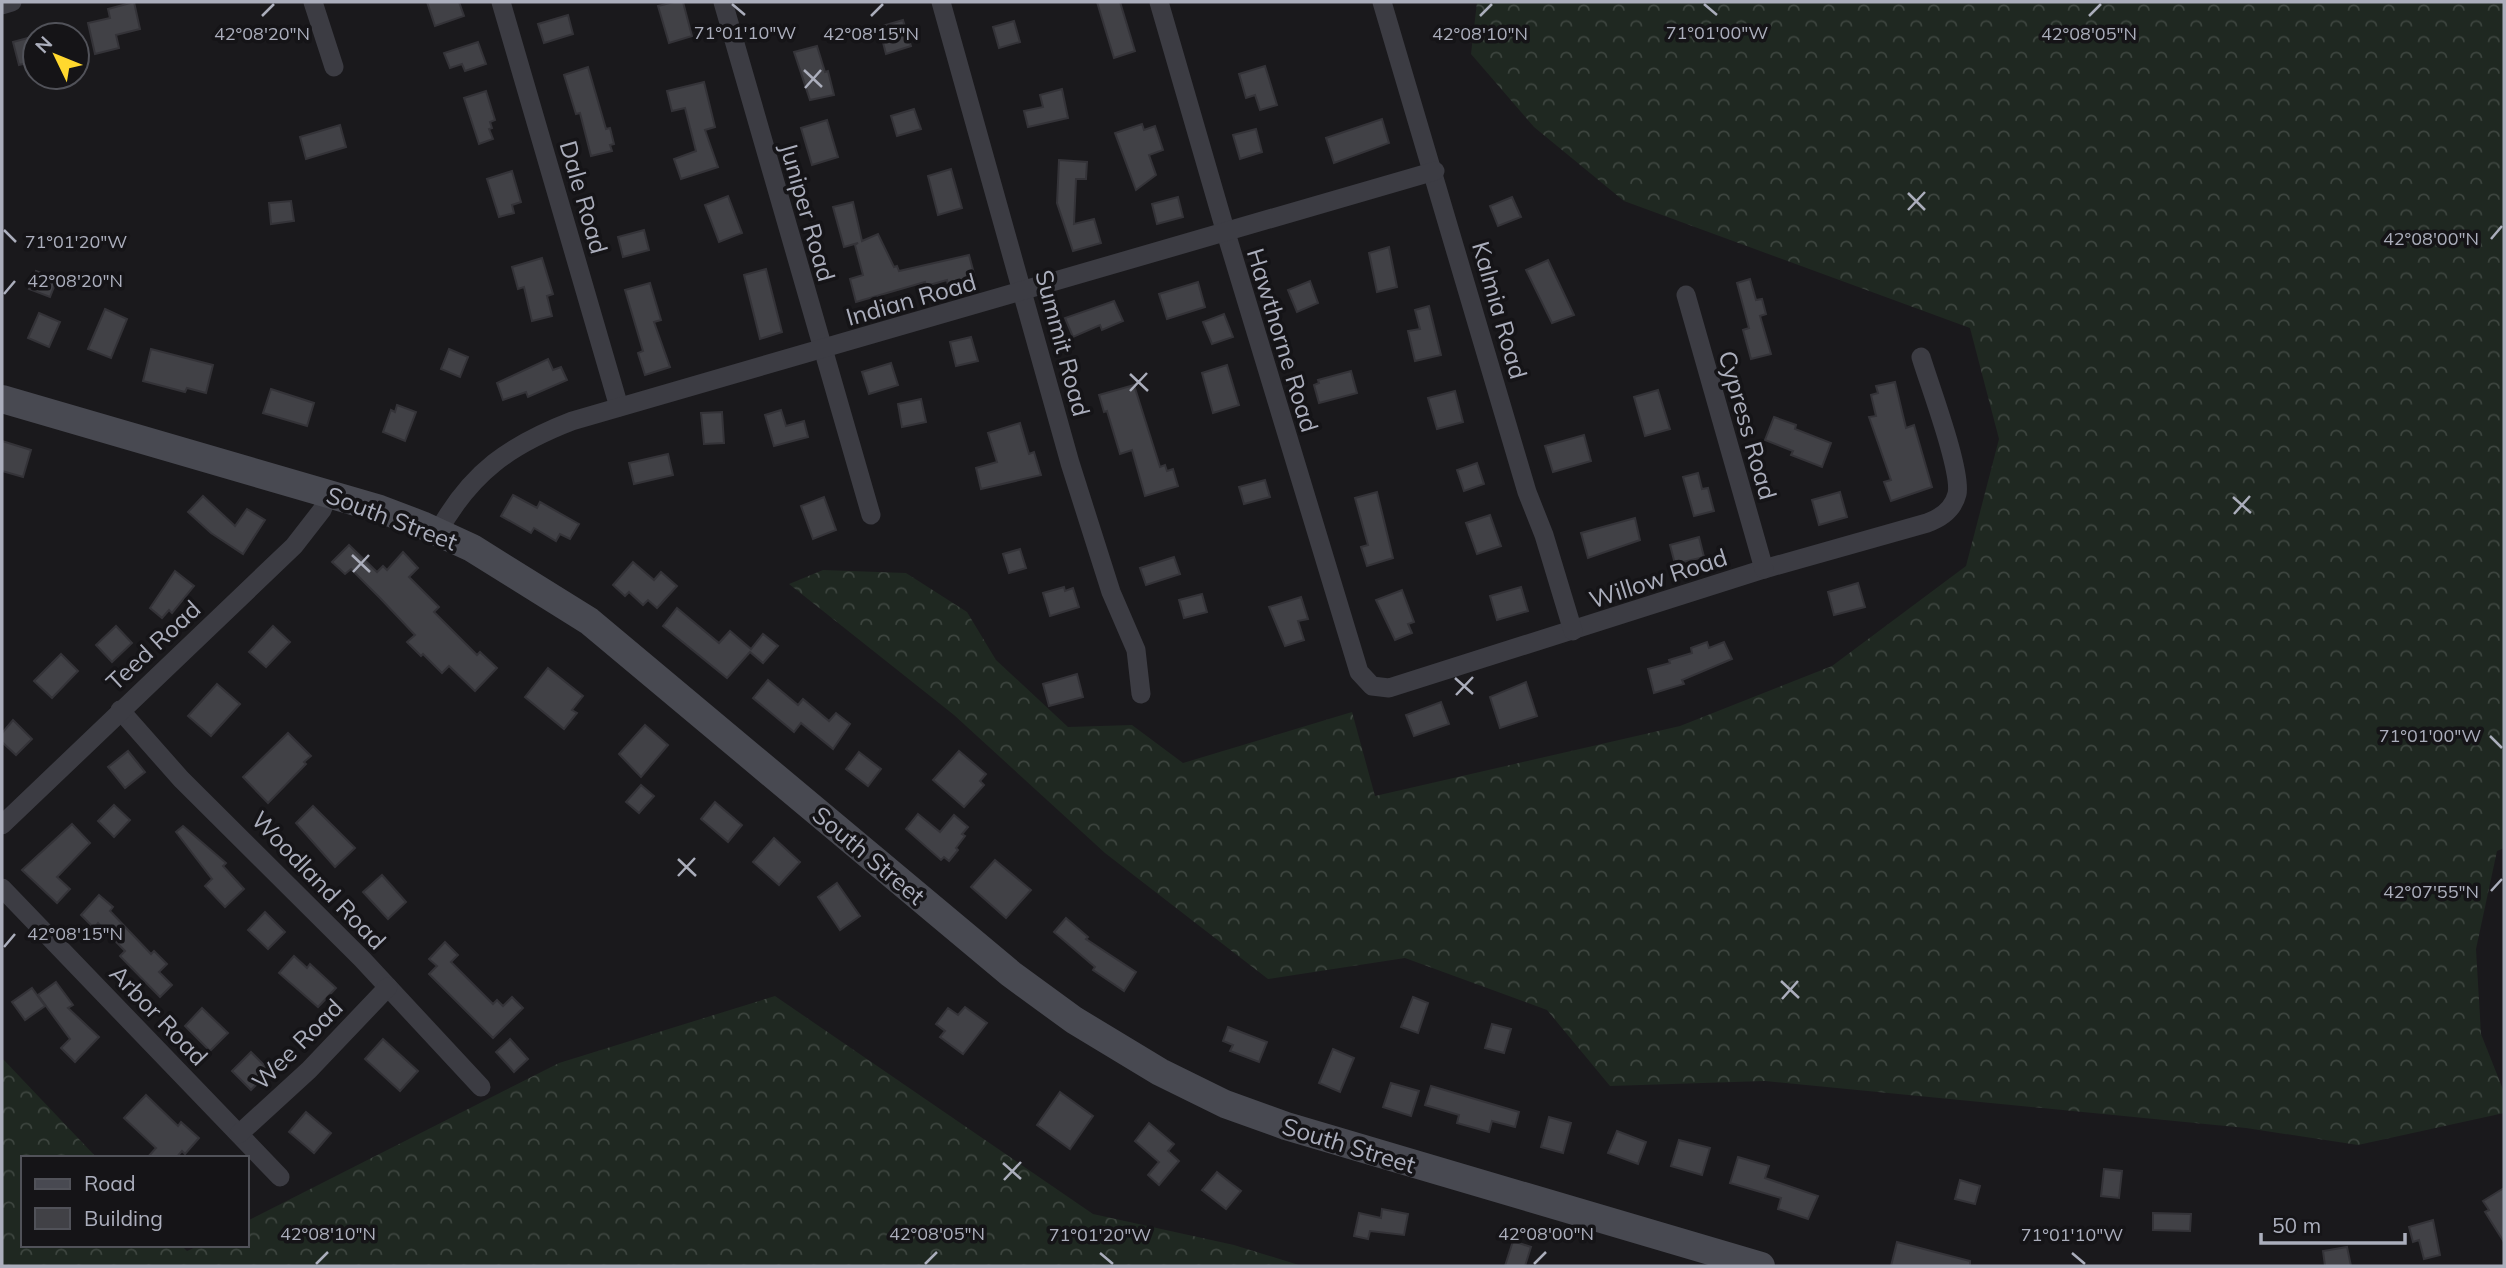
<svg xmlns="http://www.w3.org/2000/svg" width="2506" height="1268" font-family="Mulish,sans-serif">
  <defs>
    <pattern id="forest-crowns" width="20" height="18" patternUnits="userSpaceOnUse" patternTransform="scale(1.75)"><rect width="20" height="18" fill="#1f2821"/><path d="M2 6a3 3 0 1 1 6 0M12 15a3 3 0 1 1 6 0" fill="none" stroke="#3d453f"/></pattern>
  </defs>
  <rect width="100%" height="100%" fill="#1a191c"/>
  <!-- forest -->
  <g fill="url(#forest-crowns)">
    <polygon points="1477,2 2504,2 2504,848 2497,851 2476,949 2481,1034 2504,1092 2504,1113 2358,1145 2246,1128 1765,1081 1610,1086 1547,1010 1405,958 1268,979 1105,853 954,715 789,584 823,570 906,573 967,612 996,660 1068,727 1132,725 1183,763 1352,712 1375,796 1680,726 1832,666 1966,566 1999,439 1970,328 1624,201 1534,127 1471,54"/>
    <polygon points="775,996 1093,1214 1234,1245 1302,1266 2,1266 2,1058 97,1158 23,1158 23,1245 181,1245 187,1251 200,1245 247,1245 247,1221 559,1063"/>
  </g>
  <!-- building -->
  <g fill="#414146" stroke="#343338" stroke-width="2">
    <polygon points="134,2 140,29 116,35 119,48 95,54 88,23 110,18 108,9"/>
    <polygon points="427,2 459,2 464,16 435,26"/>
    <polygon points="674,2 683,2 692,36 669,43 658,6"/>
    <polygon points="1097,2 1120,2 1135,51 1114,58"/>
    <polygon points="568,15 573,34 544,43 538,24"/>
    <polygon points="903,20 911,46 886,54 879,27"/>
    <polygon points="1014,21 1020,42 999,48 993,27"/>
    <polygon points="35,36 35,61 19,65 13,42"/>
    <polygon points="478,42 486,64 465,71 462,64 450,68 444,53"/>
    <polygon points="817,46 825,72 828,71 834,95 810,100 794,52"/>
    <polygon points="1265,66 1277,105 1260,110 1255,95 1246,98 1239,74"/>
    <polygon points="588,67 606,129 610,128 614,144 610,145 612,151 591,156 580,113 576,114 564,75"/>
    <polygon points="704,82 715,127 705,130 718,167 681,179 674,159 696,151 685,108 672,111 667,91"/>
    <polygon points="1062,89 1068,118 1028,127 1024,111 1043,107 1040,95"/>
    <polygon points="486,91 495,120 490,122 492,128 489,129 493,139 479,144 464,98"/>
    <polygon points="914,109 921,129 897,136 891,116"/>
    <polygon points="1382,119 1389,143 1334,163 1326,138"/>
    <polygon points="827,120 838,157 812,165 801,128"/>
    <polygon points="1142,124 1144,130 1155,126 1163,150 1149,155 1156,175 1136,190 1115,133"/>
    <polygon points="340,125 346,147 306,159 300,137"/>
    <polygon points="1256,129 1262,152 1240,159 1233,135"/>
    <polygon points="1059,160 1087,162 1086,179 1076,179 1074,224 1094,219 1101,243 1073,251 1057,203"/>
    <polygon points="951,169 962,208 938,215 928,176"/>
    <polygon points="512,171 521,202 512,205 514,213 499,217 487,179"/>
    <polygon points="728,196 742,233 719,242 705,205"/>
    <polygon points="1178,197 1183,217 1157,224 1152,204"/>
    <polygon points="1512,197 1521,217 1498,226 1490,206"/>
    <polygon points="291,201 294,221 271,224 269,203"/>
    <polygon points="853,202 862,241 878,234 894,267 897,266 899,271 969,255 975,277 948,285 947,280 926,286 925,282 856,302 850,279 863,275 855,245 858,243 844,247 833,207"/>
    <polygon points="644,230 649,250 623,257 618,237"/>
    <polygon points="1389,247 1397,287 1377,292 1369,253"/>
    <polygon points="542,258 553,294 547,296 552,316 532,321 524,287 518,289 512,267"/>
    <polygon points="1548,260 1574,315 1552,323 1526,270"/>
    <polygon points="766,269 782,332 760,339 744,275"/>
    <polygon points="36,271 57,279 50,297 29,289"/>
    <polygon points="1750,279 1756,300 1762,299 1766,314 1760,316 1771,354 1751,359 1743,330 1749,328 1737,283"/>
    <polygon points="1310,281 1318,303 1297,312 1288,290"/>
    <polygon points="1198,282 1205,307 1167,319 1159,294"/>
    <polygon points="650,283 661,320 654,322 670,367 645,375 638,353 643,351 625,290"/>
    <polygon points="1114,301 1123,321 1102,330 1100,325 1073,337 1065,318"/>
    <polygon points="1429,306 1441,355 1415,361 1408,331 1420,329 1415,310"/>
    <polygon points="105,309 127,319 111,358 88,349"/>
    <polygon points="39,313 60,322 49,347 28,338"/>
    <polygon points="1224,314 1233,337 1212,344 1203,322"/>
    <polygon points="971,337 978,361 956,366 950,342"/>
    <polygon points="151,349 213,365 206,393 187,388 185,392 143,381"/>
    <polygon points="449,349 468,357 460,377 441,369"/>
    <polygon points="548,359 553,370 561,367 567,380 528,397 526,392 503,400 497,383"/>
    <polygon points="891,363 898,385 869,394 862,372"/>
    <polygon points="1227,365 1239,405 1213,413 1202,373"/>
    <polygon points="1351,371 1357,393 1319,403 1314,385 1319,383 1318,380"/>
    <polygon points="1895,382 1906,428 1914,425 1932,487 1891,501 1884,482 1891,480 1869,417 1876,416 1871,395 1878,393 1876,386"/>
    <polygon points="1134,385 1160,467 1165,465 1167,471 1173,469 1178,486 1145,496 1132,450 1120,454 1107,411 1104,412 1099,395"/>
    <polygon points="271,389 314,403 307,426 263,413"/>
    <polygon points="1658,390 1670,429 1645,436 1634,397"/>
    <polygon points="1455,391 1463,422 1437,429 1428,398"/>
    <polygon points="921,399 926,422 902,427 898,404"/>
    <polygon points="397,405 416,412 405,441 383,432 391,410 395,412"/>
    <polygon points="781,410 786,426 804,421 808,437 774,446 765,415"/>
    <polygon points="722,412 724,443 704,444 701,413"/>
    <polygon points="1774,417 1796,425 1795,429 1831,443 1822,467 1791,455 1793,451 1765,440"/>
    <polygon points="1020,423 1029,454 1034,452 1041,475 981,489 976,468 997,462 988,433"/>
    <polygon points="1584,435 1591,461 1553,472 1545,446"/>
    <polygon points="2,441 31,450 23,477 2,471"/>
    <polygon points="668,454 673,475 634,484 629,463"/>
    <polygon points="1477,463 1484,484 1464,491 1457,470"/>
    <polygon points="1698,473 1702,489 1708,488 1714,511 1694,516 1683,477"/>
    <polygon points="1265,480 1270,497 1244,504 1239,487"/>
    <polygon points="1377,492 1393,558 1367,566 1361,547 1368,545 1355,498"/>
    <polygon points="1840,492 1847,517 1819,525 1812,500"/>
    <polygon points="513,495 537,508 540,502 579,524 570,539 560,534 556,541 534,528 531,533 501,516"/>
    <polygon points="203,496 235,526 247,509 265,520 243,554 211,533 188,512"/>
    <polygon points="824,497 836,530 813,539 801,506"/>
    <polygon points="1490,515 1501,546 1477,554 1466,523"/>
    <polygon points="1635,518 1640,540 1588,558 1581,533"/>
    <polygon points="1699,537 1704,557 1675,564 1670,545"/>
    <polygon points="349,545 377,572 383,566 387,570 403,552 418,568 409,577 439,607 434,612 477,655 480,652 497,668 475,691 449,666 442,673 423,654 421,656 407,642 415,635 380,598 351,569 345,574 332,562"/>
    <polygon points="1020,549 1026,568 1009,573 1003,554"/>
    <polygon points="1174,557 1180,574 1146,585 1140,568"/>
    <polygon points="633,562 654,580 661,572 677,586 657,608 648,600 643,605 629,592 625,596 613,585"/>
    <polygon points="175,571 194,586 172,613 169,610 162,618 150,608"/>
    <polygon points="1858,583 1865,607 1834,615 1828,592"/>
    <polygon points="1064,587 1065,591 1073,588 1079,607 1050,616 1043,593"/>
    <polygon points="1521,587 1528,611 1497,620 1490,596"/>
    <polygon points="1402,590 1414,622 1408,624 1412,633 1395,640 1376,600"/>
    <polygon points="1202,594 1207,612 1184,618 1179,600"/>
    <polygon points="1301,597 1308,619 1298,621 1304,640 1285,646 1269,607"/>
    <polygon points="677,608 719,643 730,631 751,649 763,634 778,646 763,663 750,652 727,678 663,626"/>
    <polygon points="116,626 132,643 112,662 96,645"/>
    <polygon points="273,626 290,642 266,667 249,652"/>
    <polygon points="1707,642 1709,648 1724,642 1732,659 1682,680 1684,684 1654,693 1648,669 1670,663 1669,660 1692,653 1691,648"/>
    <polygon points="61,654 78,671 52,698 34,681"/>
    <polygon points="548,668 583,696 572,710 577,713 564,729 525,697"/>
    <polygon points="1077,674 1083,697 1049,706 1043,684"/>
    <polygon points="768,680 798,705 803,699 829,721 836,713 850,724 833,749 801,723 794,732 753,698"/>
    <polygon points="1526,682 1537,716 1500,728 1490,697"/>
    <polygon points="217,684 240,704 211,736 188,716"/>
    <polygon points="1441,702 1449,724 1414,736 1406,715"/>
    <polygon points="13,720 32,739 16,755 2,742 2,733"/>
    <polygon points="645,725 668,745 641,777 619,754"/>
    <polygon points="288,733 311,756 304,762 306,764 268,803 243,777"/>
    <polygon points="128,751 145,772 125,788 108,767"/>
    <polygon points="959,751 986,774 980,781 984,785 964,807 933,780"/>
    <polygon points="859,752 881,769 868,786 846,769"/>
    <polygon points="641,785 654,796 639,813 626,802"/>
    <polygon points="715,802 742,825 728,842 701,819"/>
    <polygon points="114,805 130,820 114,837 98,821"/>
    <polygon points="313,806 355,848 335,867 296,823"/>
    <polygon points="918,814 940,832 954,815 968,827 962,834 965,836 956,848 958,850 949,861 944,857 941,860 906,829"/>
    <polygon points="72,824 90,843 57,877 70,889 57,903 22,870"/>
    <polygon points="183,826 226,863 223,866 244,889 225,907 205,886 212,879 176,832"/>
    <polygon points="774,838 800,862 779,885 753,862"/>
    <polygon points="995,860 1031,890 1006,918 971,887"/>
    <polygon points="382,875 406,902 388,919 363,892"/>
    <polygon points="837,883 860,916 840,930 818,897"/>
    <polygon points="99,895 113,907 110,911 151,954 154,951 167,964 159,972 172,985 160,997 120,956 125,951 98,923 94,928 81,915"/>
    <polygon points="265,912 285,932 268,949 248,930"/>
    <polygon points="1066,918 1088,937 1086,939 1136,972 1124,991 1093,970 1095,967 1054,932"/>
    <polygon points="445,942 458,955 451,962 493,1004 497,1000 503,1006 512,997 523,1008 493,1038 429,974 437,966 429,959"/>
    <polygon points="294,956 307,968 310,964 336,988 318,1007 279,973"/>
    <polygon points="56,982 73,1005 68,1008 99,1037 75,1062 61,1048 70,1039 38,995"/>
    <polygon points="32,988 45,1006 25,1020 12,1002"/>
    <polygon points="1413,997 1428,1003 1418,1033 1401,1027"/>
    <polygon points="965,1007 987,1023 963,1054 940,1037 945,1031 936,1024 948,1008 958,1015"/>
    <polygon points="202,1008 228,1033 210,1051 185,1026"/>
    <polygon points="1492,1024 1511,1029 1504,1053 1485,1048"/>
    <polygon points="1228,1027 1267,1042 1259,1062 1230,1051 1233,1045 1223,1041"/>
    <polygon points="383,1039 418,1071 400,1091 365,1059"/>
    <polygon points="510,1039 528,1059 514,1072 496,1052"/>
    <polygon points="1333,1049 1354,1058 1340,1092 1319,1083"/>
    <polygon points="251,1052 270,1071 251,1090 232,1071"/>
    <polygon points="1391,1083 1419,1091 1411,1116 1383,1107"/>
    <polygon points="1431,1086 1519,1112 1515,1127 1492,1121 1489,1132 1457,1123 1459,1115 1425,1105"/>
    <polygon points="1060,1092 1093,1116 1070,1149 1037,1125"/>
    <polygon points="146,1095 178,1126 181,1122 199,1138 185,1154 182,1151 176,1158 147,1158 156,1148 124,1118"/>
    <polygon points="306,1112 331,1133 314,1153 289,1132"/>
    <polygon points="1549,1117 1571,1123 1563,1153 1541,1147"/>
    <polygon points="1149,1123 1174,1144 1168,1151 1179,1161 1159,1185 1148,1175 1159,1162 1135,1141"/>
    <polygon points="1617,1131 1646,1142 1638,1164 1608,1153"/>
    <polygon points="1679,1140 1710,1148 1702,1175 1671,1166"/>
    <polygon points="1738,1157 1769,1166 1765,1178 1818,1196 1808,1219 1778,1209 1781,1198 1730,1183"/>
    <polygon points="2104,1169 2122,1171 2119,1198 2101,1196"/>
    <polygon points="1217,1172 1241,1191 1226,1209 1202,1190"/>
    <polygon points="1960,1180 1980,1186 1975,1204 1955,1199"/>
    <polygon points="2504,1188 2504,1242 2485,1212 2489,1210 2483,1201"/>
    <polygon points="1382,1209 1408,1214 1404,1235 1370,1231 1368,1239 1354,1236 1359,1213 1381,1218"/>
    <polygon points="2153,1213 2191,1214 2190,1231 2153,1230"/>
    <polygon points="2433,1220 2440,1255 2424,1259 2419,1240 2413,1242 2409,1227"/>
    <polygon points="1513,1241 1531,1247 1525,1266 1505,1266"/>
    <polygon points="1897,1242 1970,1261 1970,1266 1891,1266"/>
    <polygon points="2347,1247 2351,1266 2325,1266 2323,1251"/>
  </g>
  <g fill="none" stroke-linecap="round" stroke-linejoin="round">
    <!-- minor -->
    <g stroke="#3c3c43" stroke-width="19">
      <polyline points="313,2 334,67"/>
      <polyline points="501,2 619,407"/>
      <polyline points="723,2 871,515"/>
      <polyline points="941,2 1070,463 1111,592 1136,650 1141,694"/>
      <path d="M1159,2L1226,233L1359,672L1372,686L1389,688L1764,569L1927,523C1941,518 1953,510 1957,494C1962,471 1929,384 1921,357"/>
      <polyline points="1382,2 1527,492 1544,535 1573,631"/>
      <polyline points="2,5 12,2"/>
      <polyline points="1686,295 1764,569"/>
      <path d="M438,532C471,472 510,445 572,421L1435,171"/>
      <polyline points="120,710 181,779 362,959 481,1087"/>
      <polyline points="2,825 294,546 322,510 329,493"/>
      <polyline points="2,888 280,1177"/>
      <polyline points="239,1134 309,1070 388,987"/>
    </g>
    <!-- secondary -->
    <polyline stroke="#484951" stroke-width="28" points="2,399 380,509 422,525 472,548 589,621 1011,974 1074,1020 1160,1072 1225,1104 1286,1126 1761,1266"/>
  </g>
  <!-- ticks -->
  <path fill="none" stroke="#abaebc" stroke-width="2.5" d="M732,4L745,15M1704,4L1717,15M262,16L274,4M871,16L883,4M1480,16L1492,4M2089,16L2101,4M804,70L822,87M805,88L821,70M1908,193L1925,210M1908,210L1925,192M4,230L16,242M2491,239L2502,226M4,294L15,281M1130,374L1148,391M1130,391L1147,373M2233,497L2251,513M2234,514L2250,496M352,555L370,572M353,572L369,555M1455,678L1473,694M1456,695L1473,677M2490,736L2502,748M678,859L696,876M678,876L695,858M2491,891L2502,879M4,947L15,934M1781,981L1799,998M1782,999L1798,981M1003,1163L1021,1179M1004,1180L1021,1162M1100,1253L1113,1264M2072,1253L2085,1264M316,1264L328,1252M925,1264L937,1252M1534,1264L1546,1252"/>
  <g text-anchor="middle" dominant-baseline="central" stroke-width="7" stroke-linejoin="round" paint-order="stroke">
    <!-- street labels -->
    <g font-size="24" fill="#abaebc" stroke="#151417">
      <text transform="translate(584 197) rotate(74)">Dale Road</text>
      <text transform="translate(808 212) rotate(74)">Juniper Road</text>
      <text transform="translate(911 299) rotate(-16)">Indian Road</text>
      <text transform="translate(1500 310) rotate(74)">Kalmia Road</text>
      <text transform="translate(1283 340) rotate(73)">Hawthorne Road</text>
      <text transform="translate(1063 343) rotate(75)">Summit Road</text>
      <text transform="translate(1748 425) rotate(74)">Cypress Road</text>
      <text transform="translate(392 518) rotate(21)">South Street</text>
      <text transform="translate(1658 578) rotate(-18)">Willow Road</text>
      <text transform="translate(153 645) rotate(-43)">Teed Road</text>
      <text transform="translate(869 855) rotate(40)">South Street</text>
      <text transform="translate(319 880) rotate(46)">Woodland Road</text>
      <text transform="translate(159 1015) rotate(46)">Arbor Road</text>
      <text transform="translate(297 1044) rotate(-45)">Wee Road</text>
      <text transform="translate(1349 1145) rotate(17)">South Street</text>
    </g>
  </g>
  <g font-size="18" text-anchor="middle" fill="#abaebc" stroke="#151417" stroke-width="7" stroke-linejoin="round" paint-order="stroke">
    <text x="745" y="39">71°01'10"W</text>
    <text x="1717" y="39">71°01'00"W</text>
    <text x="871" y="40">42°08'15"N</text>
    <text x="1480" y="40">42°08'10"N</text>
    <text x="2089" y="40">42°08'05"N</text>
    <text x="262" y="40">42°08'20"N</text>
    <text x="2431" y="245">42°08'00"N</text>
    <text x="76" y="248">71°01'20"W</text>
    <text x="75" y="287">42°08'20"N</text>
    <text x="2430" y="742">71°01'00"W</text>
    <text x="2431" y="898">42°07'55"N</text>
    <text x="75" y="940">42°08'15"N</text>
    <text x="328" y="1240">42°08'10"N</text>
    <text x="937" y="1240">42°08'05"N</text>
    <text x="1546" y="1240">42°08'00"N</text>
    <text x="1100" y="1241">71°01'20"W</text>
    <text x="2072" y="1241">71°01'10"W</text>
  </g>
  <!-- border -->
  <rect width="2506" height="1268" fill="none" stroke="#abaebc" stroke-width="7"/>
  <!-- legend -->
  <rect x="21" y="1156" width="228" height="91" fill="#151417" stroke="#515259" stroke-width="2"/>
  <rect x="35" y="1179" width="35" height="10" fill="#484951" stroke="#515259" stroke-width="2"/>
  <text x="84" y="1191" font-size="21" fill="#abaebc">Road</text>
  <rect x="35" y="1208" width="35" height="21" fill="#414146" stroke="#515259" stroke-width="2"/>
  <text x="84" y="1226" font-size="21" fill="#abaebc">Building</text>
  <!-- north arrow -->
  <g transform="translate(56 56) rotate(313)"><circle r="33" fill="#151417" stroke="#515259" stroke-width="2"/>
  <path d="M0-5L12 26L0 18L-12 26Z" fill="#ffd82e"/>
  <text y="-10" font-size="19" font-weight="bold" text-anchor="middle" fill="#abaebc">N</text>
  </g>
  <!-- scale -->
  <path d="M2261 1233v10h144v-10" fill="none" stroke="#abaebc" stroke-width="3.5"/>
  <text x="2272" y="1233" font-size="21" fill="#abaebc" stroke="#151417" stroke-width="5" paint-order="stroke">50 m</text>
</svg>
